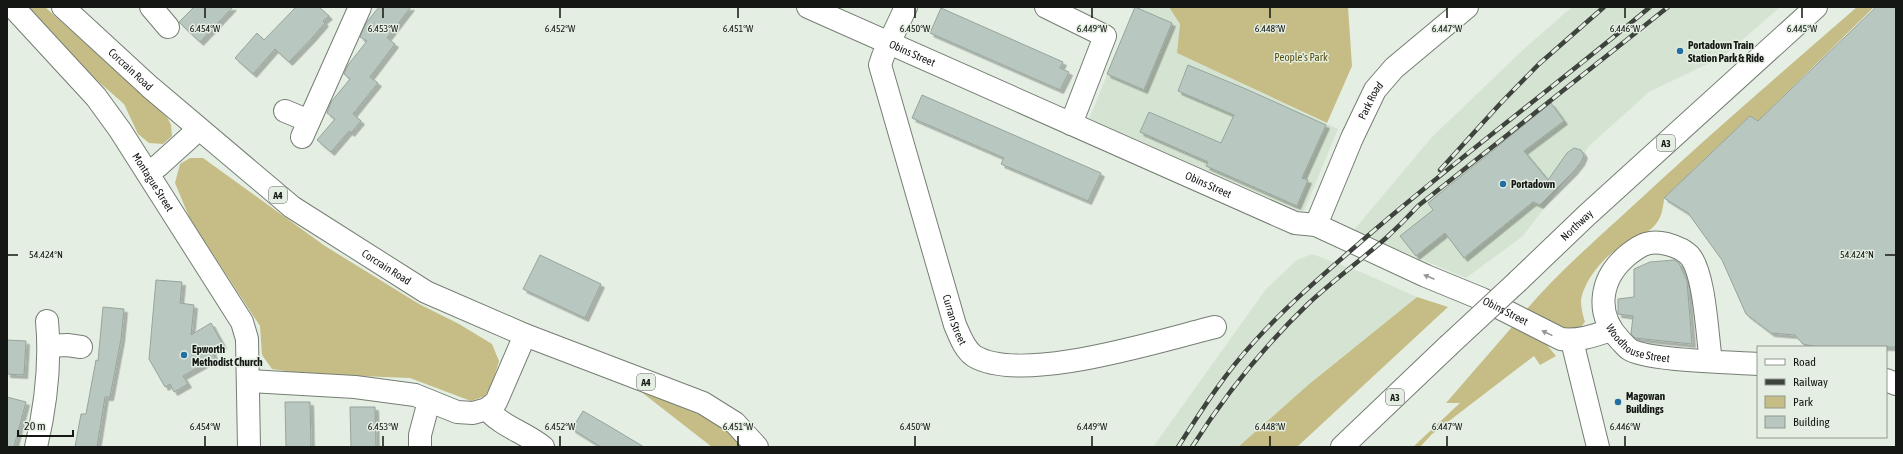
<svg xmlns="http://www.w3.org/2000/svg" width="1903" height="454" font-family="'Asap Condensed',sans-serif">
  <defs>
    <filter id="shadow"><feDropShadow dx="3.5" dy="3.5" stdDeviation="0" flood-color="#0004"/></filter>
  </defs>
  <rect width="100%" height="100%" fill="#e4eee2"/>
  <!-- built -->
  <g fill="#d5e4d2">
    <polygon points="1135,7 1169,7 1180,24 1178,53 1338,129 1304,211 1297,210 1089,119"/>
    <polygon points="1572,7 1780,7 1724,56 1649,92 1589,146 1573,170 1523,236 1466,278 1353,231 1432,137 1525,48"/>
    <polygon points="1312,254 1363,273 1417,297 1308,385 1238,447 1153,447 1266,289 1297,260"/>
  </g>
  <!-- green -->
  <g fill="#c6bd86">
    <polygon points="17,7 45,7 167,117 171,125 172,136 163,144 149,143 138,134 124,104 44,34"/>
    <polygon points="1169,7 1348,7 1352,66 1327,123 1177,53 1180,24"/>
    <path d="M1857,7H1874L1758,121L1750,116L1664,198C1662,229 1648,231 1625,244C1606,254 1584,279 1581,301C1581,308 1583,316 1585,322L1580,328L1556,330L1525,311C1555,276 1590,245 1624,214C1700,143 1779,75 1857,7Z"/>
    <polygon points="190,158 203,158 325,246 419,304 459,324 492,344 499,361 492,384 485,396 471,401 410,378 307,374 272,369 262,355 260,326 190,219 175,183 180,164"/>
    <polygon points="1417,297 1448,307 1297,447 1238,447 1308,385"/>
    <polygon points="1512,327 1542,339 1556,356 1540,365 1534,356 1432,434 1420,447 1413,447 1460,403 1446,403"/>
    <polygon points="640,391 729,426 746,447 712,447"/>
  </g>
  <!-- building -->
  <g fill="#b8c7bf" stroke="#97a49d" filter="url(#shadow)">
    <polygon points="194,7 233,7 200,42 179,22"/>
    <polygon points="296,7 319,7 329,16 323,21 325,23 312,38 289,62 275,49 253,74 235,58 257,33 264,40"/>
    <polygon points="379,7 411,7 387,38 395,44 370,77 378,83 353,114 361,121 351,133 349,131 331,152 317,140 335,119 327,113 331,102 350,79 344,74 348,65 367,41 360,37 366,23"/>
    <polygon points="1135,7 1172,23 1144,90 1107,74"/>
    <polygon points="1876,7 1896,7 1896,347 1817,347 1803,344 1795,335 1771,333 1746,314 1722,260 1688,213 1664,198 1750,116 1758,121"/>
    <polygon points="941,8 1063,62 1060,68 1069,72 1060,90 930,33"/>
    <polygon points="1188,65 1246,89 1326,125 1302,178 1308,180 1297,206 1206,166 1208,162 1140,132 1149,112 1221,143 1234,115 1178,91"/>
    <polygon points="922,95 1101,173 1088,201 1001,164 1004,158 912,118"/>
    <polygon points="1551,103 1564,121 1524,151 1548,180 1567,153 1574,148 1581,150 1584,155 1581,162 1574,171 1540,205 1533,202 1464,258 1445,233 1416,256 1400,236 1433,210 1428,203"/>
    <polygon points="540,255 601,284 585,318 523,289"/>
    <polygon points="1674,260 1679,263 1687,281 1692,344 1635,338 1631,334 1633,316 1618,314 1618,299 1634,297 1634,269 1650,262"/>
    <polygon points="156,280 182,282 180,303 194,305 191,335 211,323 223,345 212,351 215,358 183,376 188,384 174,392 170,384 165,387 149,359"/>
    <polygon points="103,307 124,309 121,339 110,397 105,397 97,447 75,447 81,414 86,414 96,360 98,361"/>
    <polygon points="7,340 26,341 24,375 7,374"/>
    <polygon points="7,397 26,402 14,447 7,447"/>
    <polygon points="285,402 310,402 311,447 286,447"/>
    <polygon points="350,407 375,407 376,447 351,447"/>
    <polygon points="583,411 609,426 644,447 601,447 572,429"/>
  </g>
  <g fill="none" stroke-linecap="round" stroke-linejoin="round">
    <defs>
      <g id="street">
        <path id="s1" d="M13,7L96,97L120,130L242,322L247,339L249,447"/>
        <polyline points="151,7 168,27"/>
        <path id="s2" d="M808,7L1295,223L1316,225L1426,276L1482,299L1561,339C1579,341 1593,336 1611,330"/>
        <path id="s3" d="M906,7L883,56L880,65L955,325C960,336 964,349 974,356C1022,385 1161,340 1215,327"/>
        <polyline points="1046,7 1105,36 1071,124"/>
        <polyline points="285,111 309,121"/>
        <polyline points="302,137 360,7"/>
        <polyline points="147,172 158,166 199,129"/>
        <path id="s4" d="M1316,225L1352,138L1375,90L1394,68L1467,7"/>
        <polyline points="1572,341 1598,447"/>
        <polyline points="49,346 67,345 81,347"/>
        <path id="s5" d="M1711,361C1707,336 1705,272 1689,255C1684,250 1674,246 1667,244C1650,240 1642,244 1629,254C1600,277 1594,313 1620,340C1623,343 1626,347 1629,349C1646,361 1733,362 1758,364"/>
        <polyline points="1886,380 1896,384"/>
        <polyline points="248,381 355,387 415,395 457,412 473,413 487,409 496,402 525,335"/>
        <path d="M487,409C502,427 525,432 543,447"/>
        <path d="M36,447C46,405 51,365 47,321"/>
        <polyline points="420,447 420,435 429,401"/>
      </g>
      <g id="primary">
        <path id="s6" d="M63,7L150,87L292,207L426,292L525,335L703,403L735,423L757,447"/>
      </g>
      <g id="highway">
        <path id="s7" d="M1518,281L1587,215L1816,7"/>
        <polyline points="1342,447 1448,346"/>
      </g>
    </defs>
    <!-- street casing -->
    <use href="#street" stroke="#757e73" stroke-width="24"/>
    <!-- primary casing -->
    <use href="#primary" stroke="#757e73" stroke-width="24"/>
    <!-- highway casing -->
    <use href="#highway" stroke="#757e73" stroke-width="24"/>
    <!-- street -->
    <use href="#street" stroke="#fff" stroke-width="22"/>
    <!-- primary -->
    <use href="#primary" stroke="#fff" stroke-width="22"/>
    <!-- highway -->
    <use href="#highway" stroke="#fff" stroke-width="22"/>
    <defs>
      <g id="rail">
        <polyline points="1440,170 1499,105 1539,64 1604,7"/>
        <path d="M1178,447C1201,411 1225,373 1254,342C1290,302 1331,268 1371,233C1462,155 1558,84 1650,7"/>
        <path d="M1192,447C1225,395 1264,346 1309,303C1334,280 1361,260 1386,238C1397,228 1408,217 1418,206L1668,7"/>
      </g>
    </defs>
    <!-- rail casing -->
    <use href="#rail" stroke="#3e433d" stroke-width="4.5"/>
    <!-- rail -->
    <use href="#rail" stroke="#e4eee2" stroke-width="3" stroke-dasharray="9" stroke-linecap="butt"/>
    <defs>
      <polyline id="highway-bridge" points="1448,346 1518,281"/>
    </defs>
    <!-- highway-bridge casing -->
    <use href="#highway-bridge" stroke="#757e73" stroke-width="24" stroke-linecap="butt"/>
    <!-- highway-bridge -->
    <use href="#highway-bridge" stroke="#fff" stroke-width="22"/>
  </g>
  <!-- one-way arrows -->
  <defs><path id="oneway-solid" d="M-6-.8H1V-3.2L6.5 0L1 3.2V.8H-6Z"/></defs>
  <g fill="#959795">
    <use href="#oneway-solid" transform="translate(1429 277) rotate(-157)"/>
    <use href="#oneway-solid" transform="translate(1547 333) rotate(-154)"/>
  </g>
  <!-- ticks -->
  <path fill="none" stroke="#141713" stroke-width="1.5" d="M205,8V18M383,8V18M560,8V18M738,8V18M915,8V18M1092,8V18M1270,8V18M1447,8V18M1625,8V18M1802,8V18M8,255H18M1885,255H1895M205,436V446M383,436V446M560,436V446M738,436V446M915,436V446M1092,436V446M1270,436V446M1447,436V446M1625,436V446"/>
  <!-- markers -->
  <g fill="#236fa2" stroke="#e4eee2" stroke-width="1.5">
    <circle cx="1680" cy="51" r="4"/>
    <circle cx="1503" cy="184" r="4"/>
    <circle cx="184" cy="355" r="4"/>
    <circle cx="1618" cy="402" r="4"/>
  </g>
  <g text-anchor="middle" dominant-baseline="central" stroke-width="3" stroke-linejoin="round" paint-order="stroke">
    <!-- shield labels -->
    <g fill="#e4eee2" stroke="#525851" stroke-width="1">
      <rect x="1657" y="135" width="18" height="16" rx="3"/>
      <rect x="269" y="187" width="18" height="16" rx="3"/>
      <rect x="637" y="374" width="18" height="16" rx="3"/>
      <rect x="1386" y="389" width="18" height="16" rx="3"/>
    </g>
    <g font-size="10" font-weight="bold" fill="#141713">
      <text x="1666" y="143">A3</text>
      <text x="278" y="195">A4</text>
      <text x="646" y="382">A4</text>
      <text x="1395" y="397">A3</text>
    </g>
    <!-- poi labels -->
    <g font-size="11" font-weight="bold" fill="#141713" stroke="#e4eee2" text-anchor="start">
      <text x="1688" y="45">Portadown Train<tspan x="1688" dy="13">Station Park &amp; Ride</tspan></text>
      <text x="1511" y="184">Portadown</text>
      <text x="192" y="349">Epworth<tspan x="192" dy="13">Methodist Church</tspan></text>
      <text x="1626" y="396">Magowan<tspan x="1626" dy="13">Buildings</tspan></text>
    </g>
    <!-- street labels -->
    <g font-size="11" fill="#141713" stroke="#e4eee2">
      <text stroke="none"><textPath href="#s2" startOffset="114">Obins Street</textPath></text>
      <text stroke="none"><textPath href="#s6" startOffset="92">Corcrain Road</textPath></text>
      <text stroke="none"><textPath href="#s4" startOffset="136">Park Road</textPath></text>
      <text stroke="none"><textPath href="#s1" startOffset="225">Montague Street</textPath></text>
      <text stroke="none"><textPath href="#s2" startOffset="438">Obins Street</textPath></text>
      <text stroke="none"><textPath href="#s7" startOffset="81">Northway</textPath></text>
      <text stroke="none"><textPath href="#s6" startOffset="416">Corcrain Road</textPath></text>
      <text stroke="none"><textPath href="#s2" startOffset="762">Obins Street</textPath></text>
      <text stroke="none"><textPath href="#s3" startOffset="329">Curran Street</textPath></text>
      <text stroke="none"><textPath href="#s5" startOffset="292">Woodhouse Street</textPath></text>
    </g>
    <!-- park labels -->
    <g font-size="11" fill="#5a500d" stroke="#e4eee2">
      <text x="1301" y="57">People's Park</text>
    </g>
  </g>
  <g font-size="10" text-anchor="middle" fill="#141713" stroke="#e4eee2" stroke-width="3" stroke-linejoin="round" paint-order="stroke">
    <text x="205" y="32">6.454°W</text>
    <text x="383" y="32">6.453°W</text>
    <text x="560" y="32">6.452°W</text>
    <text x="738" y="32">6.451°W</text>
    <text x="915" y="32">6.450°W</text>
    <text x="1092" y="32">6.449°W</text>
    <text x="1270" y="32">6.448°W</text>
    <text x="1447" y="32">6.447°W</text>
    <text x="1625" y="32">6.446°W</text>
    <text x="1802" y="32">6.445°W</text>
    <text x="46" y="258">54.424°N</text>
    <text x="1857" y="258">54.424°N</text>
    <text x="205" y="430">6.454°W</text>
    <text x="383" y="430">6.453°W</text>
    <text x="560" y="430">6.452°W</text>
    <text x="738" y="430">6.451°W</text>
    <text x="915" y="430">6.450°W</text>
    <text x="1092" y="430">6.449°W</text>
    <text x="1270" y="430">6.448°W</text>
    <text x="1447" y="430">6.447°W</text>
    <text x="1625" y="430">6.446°W</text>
  </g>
  <!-- border -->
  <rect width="1903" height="454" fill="none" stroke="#141713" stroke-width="16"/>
  <!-- legend -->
  <rect x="1757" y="346" width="130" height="92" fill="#e4eee2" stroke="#91988f"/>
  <rect x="1765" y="359" width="20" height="6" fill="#ffffff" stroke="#91988f"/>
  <text x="1793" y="366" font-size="12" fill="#141713">Road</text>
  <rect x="1765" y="379" width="20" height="6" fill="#3e433d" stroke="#91988f"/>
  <text x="1793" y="386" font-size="12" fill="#141713">Railway</text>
  <rect x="1765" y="396" width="20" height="12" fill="#c6bd86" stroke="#91988f"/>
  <text x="1793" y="406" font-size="12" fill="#141713">Park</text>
  <rect x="1765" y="416" width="20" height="12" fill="#b8c7bf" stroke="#91988f"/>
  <text x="1793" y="426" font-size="12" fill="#141713">Building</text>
  <!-- scale -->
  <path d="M18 430v6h55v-6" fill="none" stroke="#141713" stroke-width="2"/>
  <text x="24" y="430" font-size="12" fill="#141713" stroke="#e4eee2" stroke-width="3" paint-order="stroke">20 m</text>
</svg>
